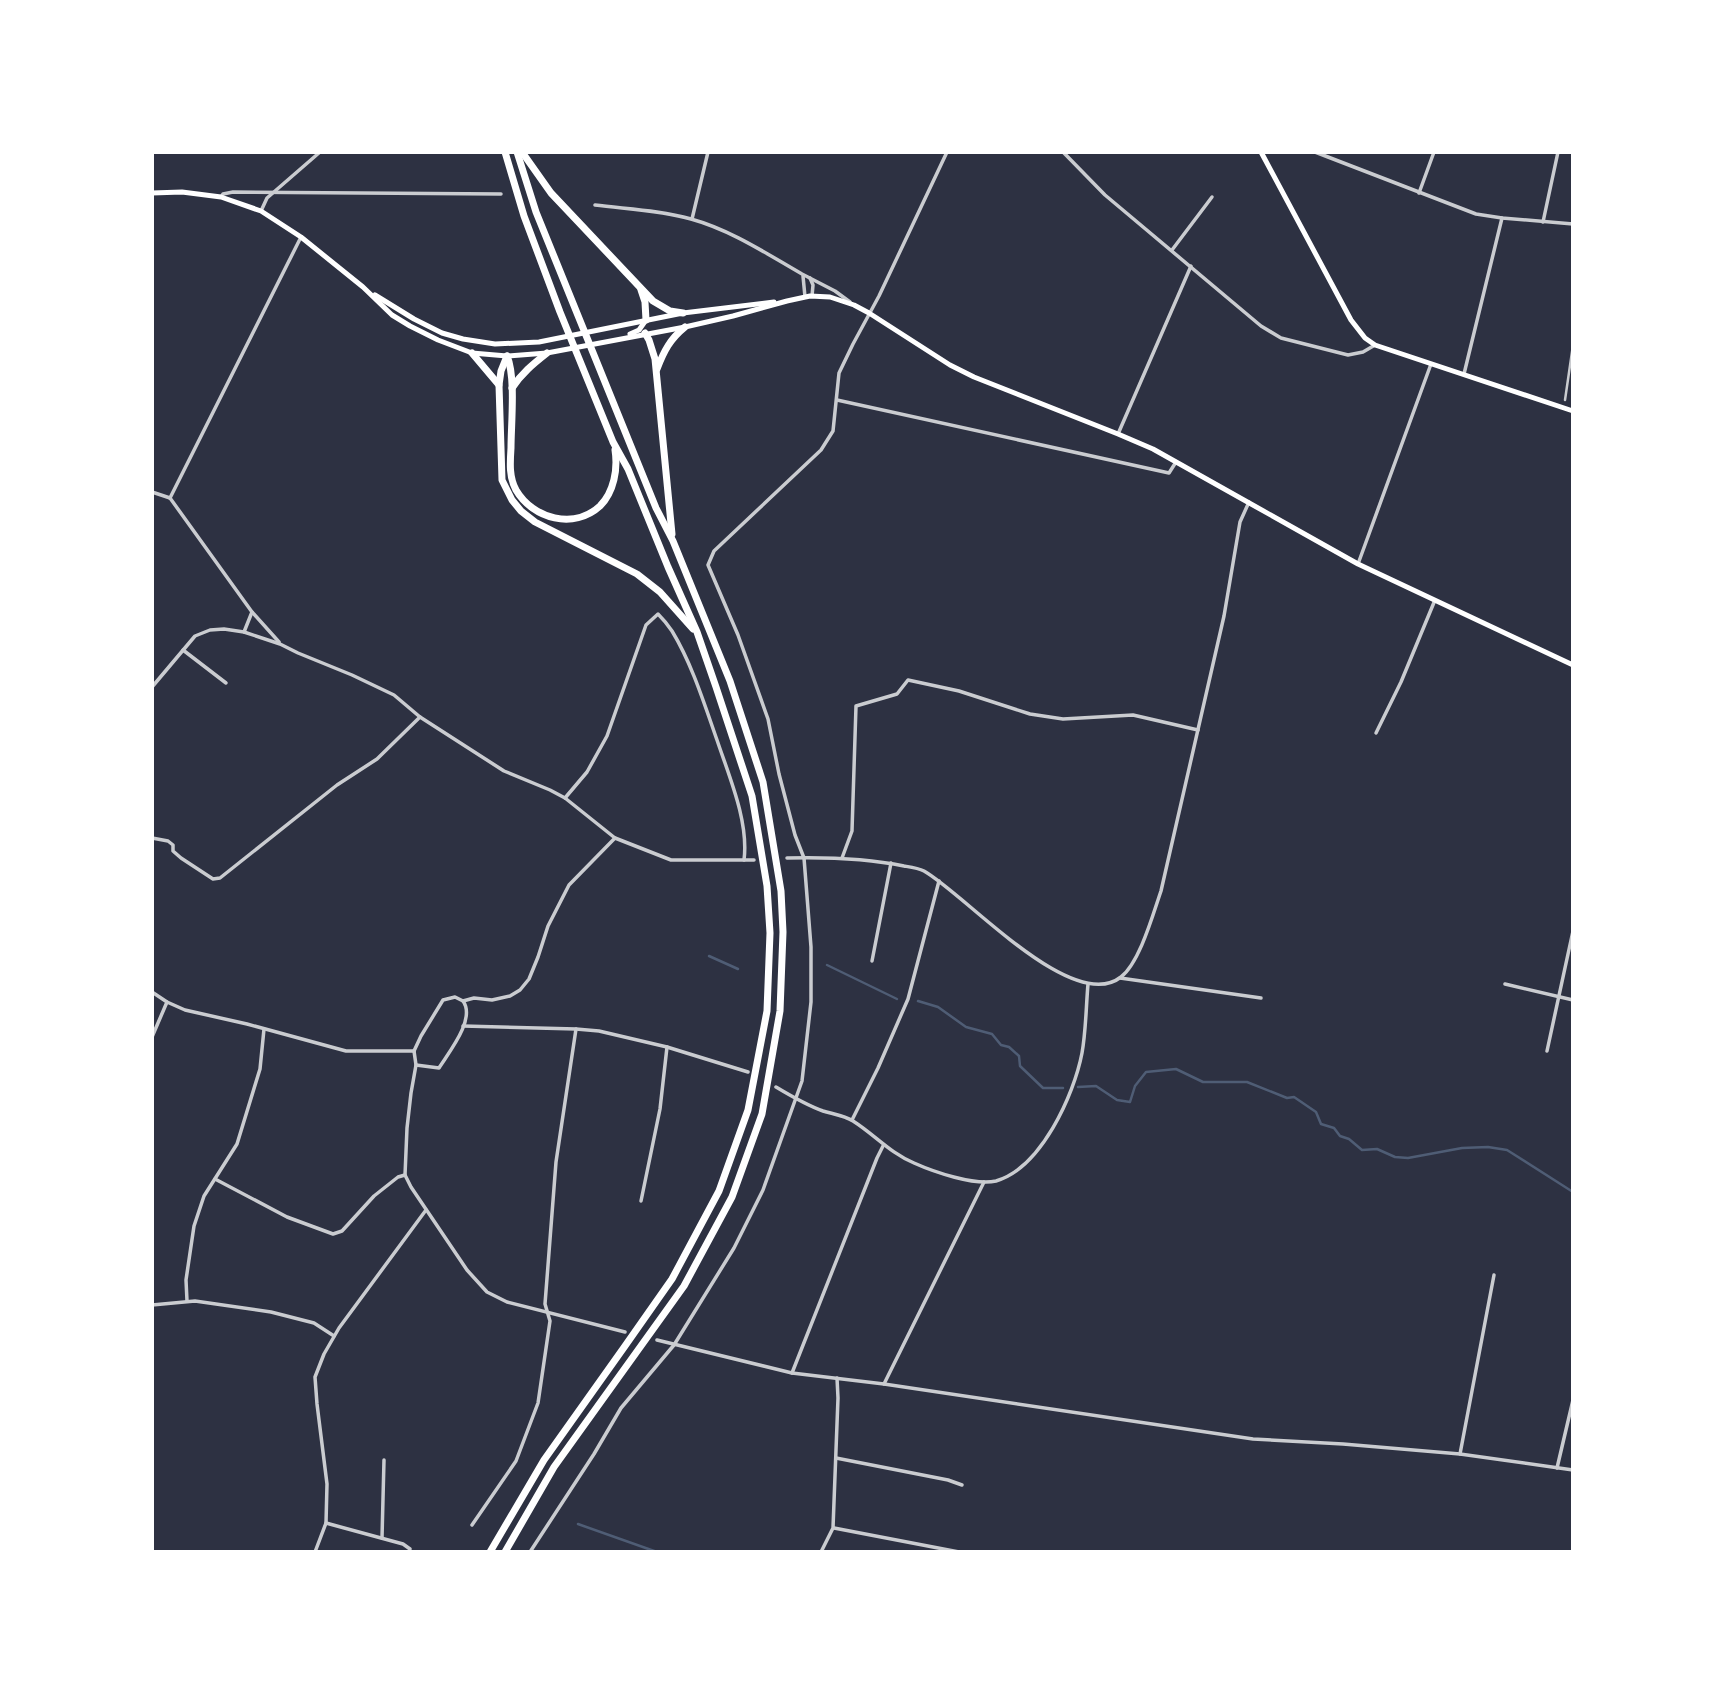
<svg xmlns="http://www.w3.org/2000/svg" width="1725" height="1704" font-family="Cabin,sans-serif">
  <rect width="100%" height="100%" fill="#2d3142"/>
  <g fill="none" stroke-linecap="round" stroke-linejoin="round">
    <!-- stream -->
    <g stroke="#4f5d75" stroke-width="2.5">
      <polyline points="709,956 738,969"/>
      <polyline points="827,965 897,999"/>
      <polyline points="918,1001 938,1007 966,1027 992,1034 1001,1045 1009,1047 1019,1056 1020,1066 1043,1088 1063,1088"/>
      <polyline points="1078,1087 1096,1086 1117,1100 1130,1102 1135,1086 1146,1072 1176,1069 1203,1082 1247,1082 1287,1098 1294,1097 1316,1112 1321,1124 1334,1128 1340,1136 1349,1139 1362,1150 1377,1149 1395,1157 1408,1158 1462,1148 1488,1147 1507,1150 1573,1192"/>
      <polyline points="578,1524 657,1552"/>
    </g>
    <!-- pedestrian -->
    <polyline stroke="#caccd0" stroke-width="2.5" points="1565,400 1573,345"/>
    <!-- minor -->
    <g stroke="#caccd0" stroke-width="3.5">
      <polyline points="1063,152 1105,195 1261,326 1281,338 1348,355 1363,352 1375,345"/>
      <polyline points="1315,152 1476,214 1502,218 1573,224"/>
      <polyline points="1419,193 1434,152"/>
      <polyline points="221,197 223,194 233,192 501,194"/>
      <path d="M595,205C626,209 660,210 691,219C731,230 767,254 802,274L835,291L850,302"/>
      <polyline points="261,211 267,198 320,152"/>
      <polyline points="692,219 708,152"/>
      <polyline points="1543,222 1558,152"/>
      <polyline points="1172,250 1212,197"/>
      <polyline points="803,276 805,297"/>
      <polyline points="810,278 813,285 812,296"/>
      <polyline points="1464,374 1502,218"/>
      <polyline points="837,400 1169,473 1176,462"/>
      <polyline points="1118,434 1191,266"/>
      <polyline points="152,492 170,498"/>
      <polyline points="170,498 301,237"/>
      <polyline points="170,498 252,612 279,642"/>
      <polyline points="1358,564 1431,364"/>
      <polyline points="244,632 252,612"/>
      <polyline points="183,650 226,683"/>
      <polyline points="152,687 195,636 210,630 224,629 244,632 280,644 298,653 352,675 394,695 420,717 504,771 550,790 565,798 615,838 671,860 754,860"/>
      <polyline points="1376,733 1401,682 1435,600"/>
      <path d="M565,798L587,772L607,736L646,625L658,614C663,619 668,625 672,631C692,664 704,703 717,740C729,776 749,822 744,860"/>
      <polyline points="152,838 168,841 173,845 173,851 181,858 213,879 220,878 337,785 377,759 420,717"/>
      <path d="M787,858C826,857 865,858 904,866C910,867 918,868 924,871C965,894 1072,1015 1121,977C1140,962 1153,914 1161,891L1224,616L1240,522L1249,502"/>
      <polyline points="842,858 852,831 856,706 897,694 908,680 959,691 1030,714 1063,719 1133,715 1198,730"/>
      <polyline points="872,961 891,863"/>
      <polyline points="1120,978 1261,998"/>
      <polyline points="1505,984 1573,1000"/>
      <polyline points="152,992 167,1002 185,1010 247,1024 346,1051 414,1051"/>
      <polyline points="463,1026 576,1029 599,1031 667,1047 748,1072"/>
      <polyline points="152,1037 167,1002"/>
      <polyline points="414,1051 416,1065 411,1093 407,1128 405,1175 411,1187 467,1270 487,1292 507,1302 625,1332"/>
      <polyline points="414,1051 421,1036 443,1000 455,997 463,1001 474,998 492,1000 510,996 520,990 529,979 538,957 548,926 569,885 615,838"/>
      <polyline points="1547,1051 1573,931"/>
      <path d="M416,1065L439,1068C449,1052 476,1019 463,1001"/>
      <path d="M776,1087C791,1096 806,1105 823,1111C833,1114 845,1116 853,1121C875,1135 890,1153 914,1163C934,1172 975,1186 996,1181C1041,1168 1074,1095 1082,1053C1086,1031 1086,1007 1088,984"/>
      <polyline points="852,1120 878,1068 908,999 939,881"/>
      <polyline points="215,1179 287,1217 333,1234 342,1231 374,1196 398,1177 405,1175"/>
      <polyline points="641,1201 660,1109 667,1047"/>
      <polyline points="187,1301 186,1280 194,1226 204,1196 237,1144 260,1069 264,1029"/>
      <polyline points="152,1305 195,1301 271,1312 314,1323 334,1336"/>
      <polyline points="657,1340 792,1373 884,1384 1253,1439 1343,1444 1460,1454 1573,1470"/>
      <polyline points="792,1373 877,1158 883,1146"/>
      <polyline points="884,1384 984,1182"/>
      <polyline points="1460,1454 1494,1275"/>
      <polyline points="836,1458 948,1480 962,1485"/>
      <polyline points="1557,1468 1573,1400"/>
      <polyline points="326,1523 403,1544 410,1549 409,1552"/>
      <polyline points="472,1525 516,1461 538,1403 550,1321 545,1304 556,1162 576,1029"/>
      <polyline points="834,1528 959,1552"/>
      <polyline points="382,1538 384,1460"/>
      <polyline points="315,1552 326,1523 327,1484 317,1404 315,1377 324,1354 339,1328 426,1210"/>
      <polyline points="530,1552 594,1454 621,1408 674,1345 734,1248 763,1190 802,1081 811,1002 811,947 804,858 795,835 779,774 768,719 738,635 708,565 714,551 821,450 833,431 839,373 853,344 879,296 947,152"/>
      <polyline points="821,1552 833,1528 838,1398 837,1378"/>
    </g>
    <!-- secondary -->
    <g stroke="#fff" stroke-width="5">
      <polyline points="1261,152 1351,320 1365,338 1375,345 1573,411"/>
      <polyline points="152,193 182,192 221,197 261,211 301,237 363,287 392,315 410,326 438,340 472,353 507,356 547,353 685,327 733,316 787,301 810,296 830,297 854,305 869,313 950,365 974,377 1118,434 1153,449 1358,564 1573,665"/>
      <polyline points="375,295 414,319 442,333 463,339 495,344 539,342 683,313 774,302"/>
      <polyline points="630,334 639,330 646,320"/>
    </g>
    <!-- motorway -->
    <g stroke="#fff" stroke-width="7">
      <polyline points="522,152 551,193 653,301 670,311 683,313"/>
      <polyline points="641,290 645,302 646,320"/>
      <polyline points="645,333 649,340 655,359 672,534"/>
      <polyline points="472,353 499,385 502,480 512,500 521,511 535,522 637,574 660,592 693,629"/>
      <path d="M507,356C516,377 511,424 511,448C510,463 509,477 516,490C533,519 574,530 600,506C614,492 618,469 615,450"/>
      <path d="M657,369C664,351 670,339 685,327"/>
      <polyline points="499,385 501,371 507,356"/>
      <path d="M512,388C521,374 533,364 547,353"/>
      <polyline points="490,1552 544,1460 625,1346 672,1279 719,1191 748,1110 767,1011 770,933 767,886 752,796 716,687 697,632 668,567 628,469 613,442 560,312 524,216 505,152"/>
      <polyline points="505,1552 554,1467 684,1286 732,1197 762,1114 780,1011 783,932 781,891 763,782 730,681 673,541 656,508 536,212 517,152"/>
    </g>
  </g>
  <!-- border -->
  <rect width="1725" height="1704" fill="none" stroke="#ffffff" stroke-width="308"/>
</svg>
